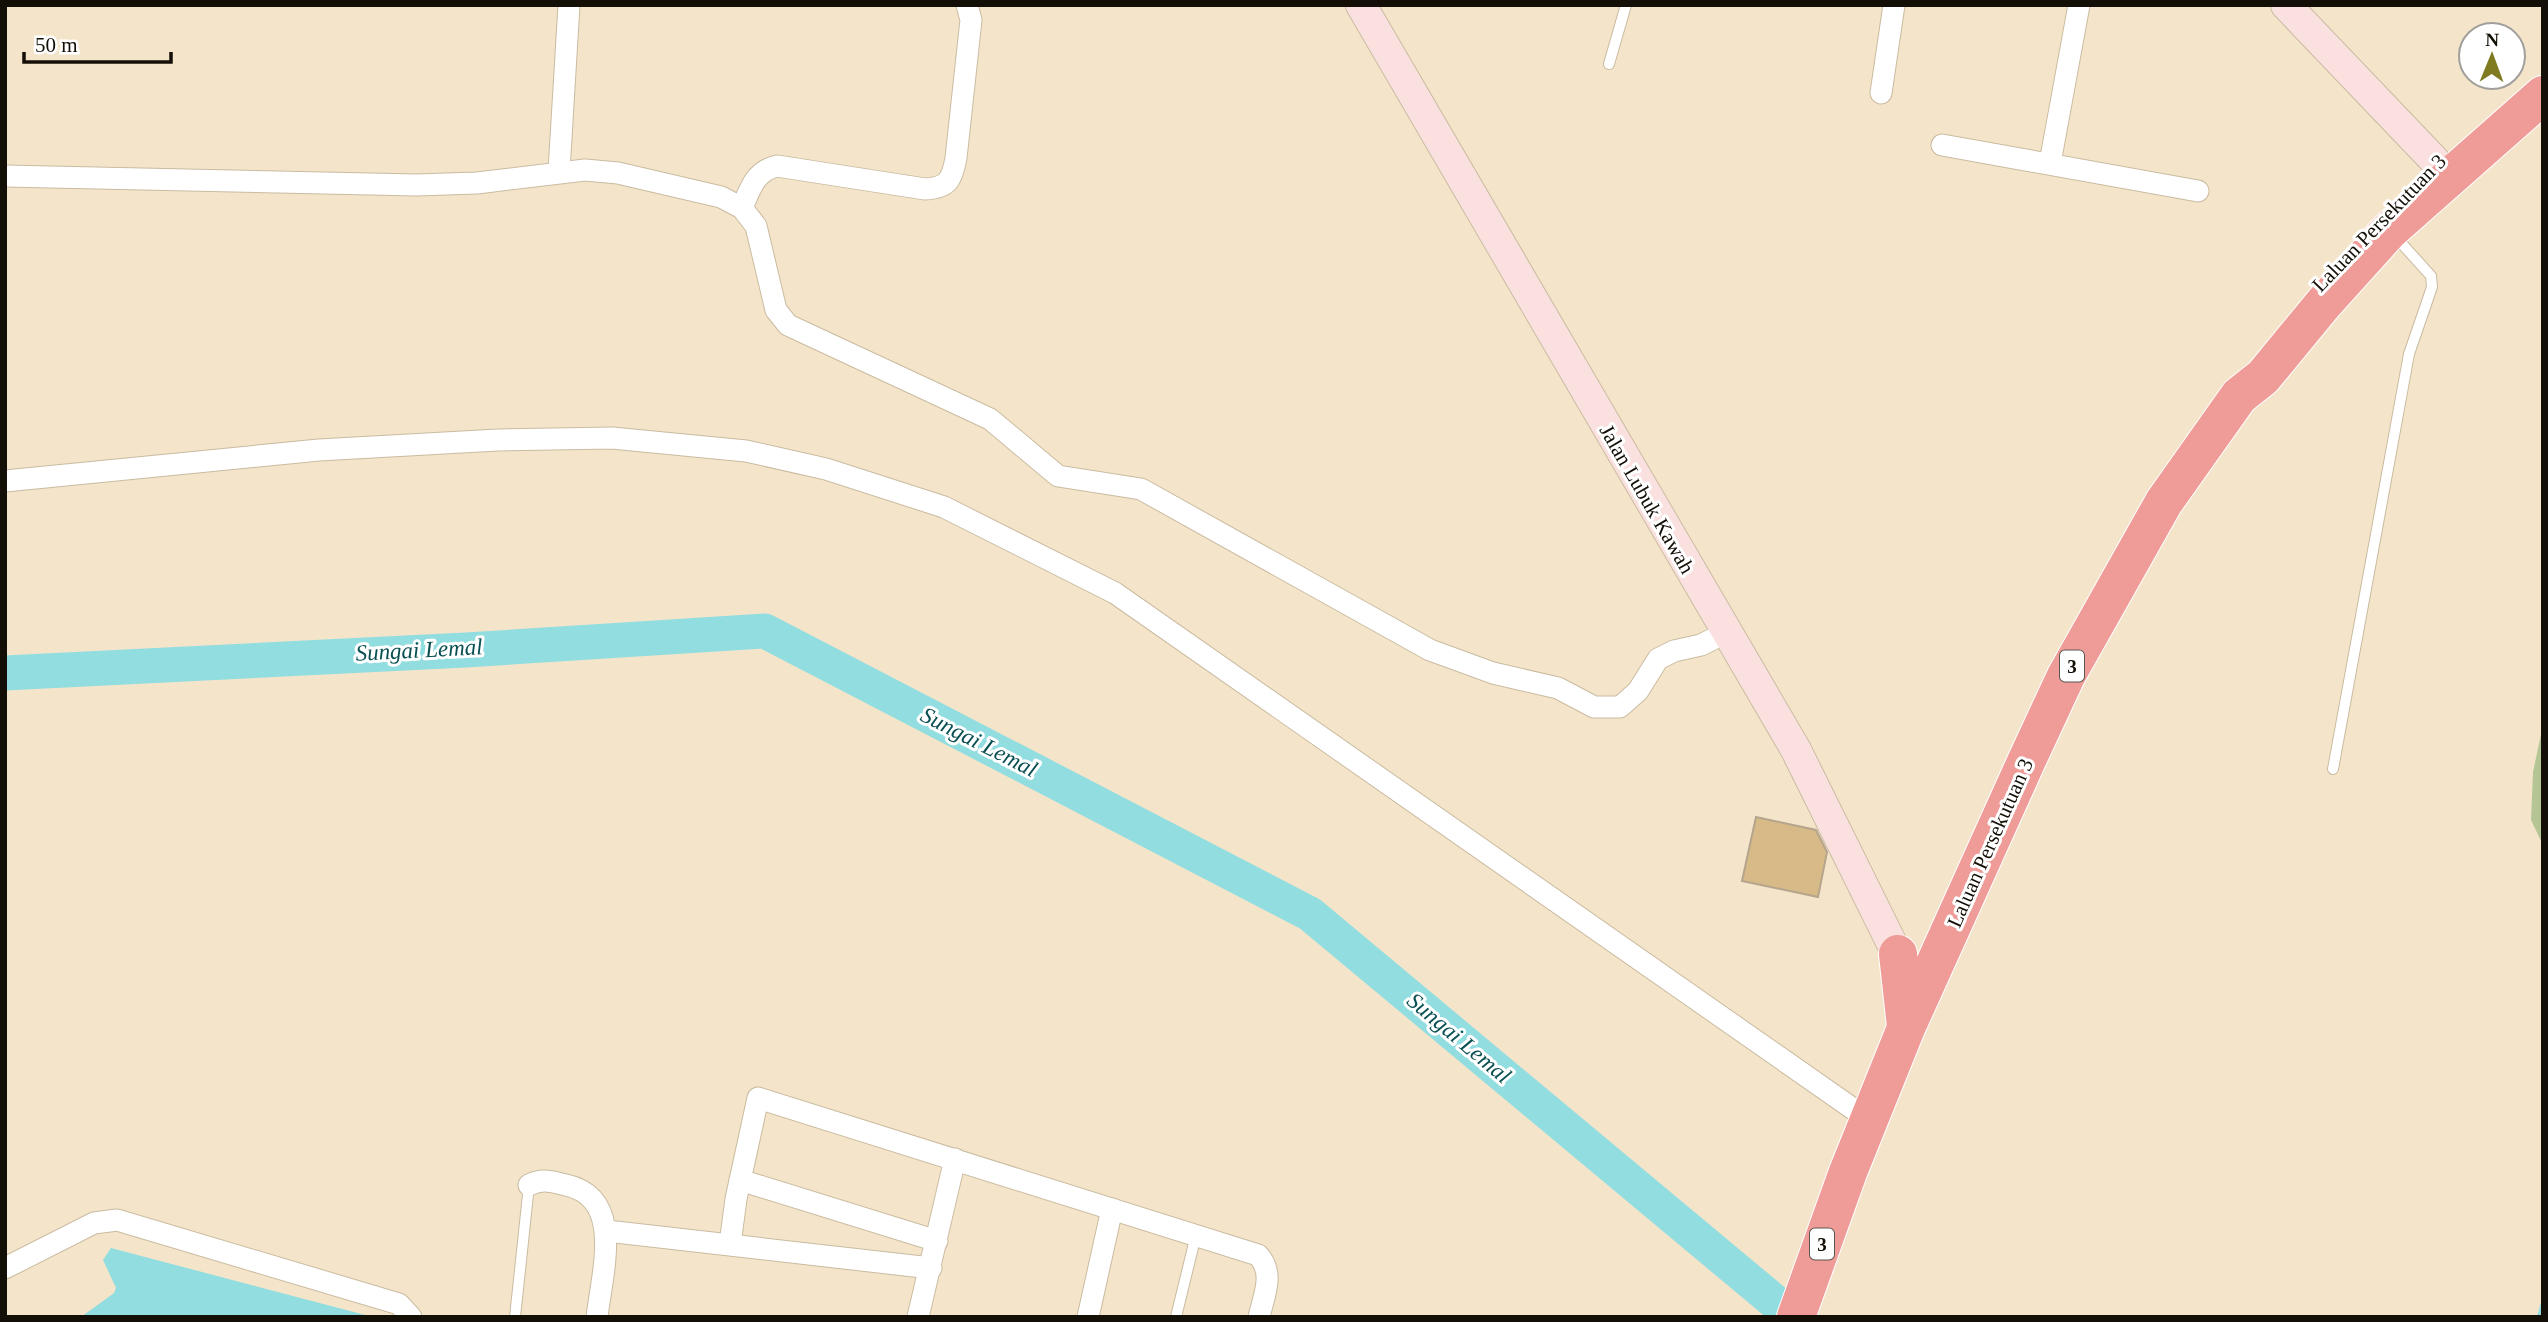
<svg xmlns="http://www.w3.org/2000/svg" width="2548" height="1322" font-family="'Times New Roman',serif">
  <rect width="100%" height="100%" fill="#f4e5ca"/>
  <!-- green -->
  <polygon fill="#b5c594" points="2543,725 2543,845 2531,820 2533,772"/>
  <!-- water -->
  <polygon fill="#92dde0" points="111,1248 373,1317 81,1317 114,1293 116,1288 103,1260"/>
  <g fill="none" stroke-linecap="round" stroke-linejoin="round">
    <!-- stream -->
    <polyline stroke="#92dde0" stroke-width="6" points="2540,1317 2543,1306"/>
    <!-- river -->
    <polyline stroke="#92dde0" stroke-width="35" points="5,673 466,650 765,631 1310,914 1793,1317"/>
  </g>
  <!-- building -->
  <polygon fill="#d7ba87" stroke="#b4a58c" stroke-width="2" points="1756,817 1816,830 1827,852 1818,897 1742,881"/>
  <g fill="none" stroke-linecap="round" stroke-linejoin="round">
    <defs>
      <g id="lane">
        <polyline points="1609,64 1626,5"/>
        <polyline points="2333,769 2409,354 2432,287 2431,276 2394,235"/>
        <polyline points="515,1317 529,1185"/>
        <polyline points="1176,1317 1196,1235"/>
      </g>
      <g id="street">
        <polyline points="1881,93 1894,5"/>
        <polyline points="1942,145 2198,191"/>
        <polyline points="2050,163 2079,5"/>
        <polyline points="559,171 569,5"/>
        <polyline points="5,176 416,185 477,183 585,170 618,173 721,197 742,208 756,226 776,310 788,325 990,419 1058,476 1141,489 1430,650 1493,673 1558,688 1594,707 1620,707 1638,691 1658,659 1674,651 1701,645 1725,633"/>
        <path d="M742,208C750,189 755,171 777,166L925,189C948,188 952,180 956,158L971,20L967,5"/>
        <polyline points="5,481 319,450 498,440 612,438 746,451 826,469 944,507 1115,593 1869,1120"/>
        <polyline points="740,1180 937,1241"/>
        <path d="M529,1185C543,1178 552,1182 566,1185C625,1198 602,1272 597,1317"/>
        <polyline points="607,1231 931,1268"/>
        <path d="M730,1244L736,1199L758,1098L1258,1255C1275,1273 1264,1295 1259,1317"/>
        <polyline points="5,1268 94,1223 117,1220 399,1304 411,1317"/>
        <polyline points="918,1317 955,1159"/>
        <polyline points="1088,1317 1112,1209"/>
      </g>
      <g id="secondary">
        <polyline points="1361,5 1796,750 1907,974"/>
        <polyline points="2286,5 2435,161"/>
      </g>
      <g id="highway">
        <polyline points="1898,954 1906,1026"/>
        <polyline points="1796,1317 1848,1172 1906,1028 2026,762 2066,676 2164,502 2239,396 2263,377 2324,303 2389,231 2543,95"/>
      </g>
    </defs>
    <!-- lane casing -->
    <use href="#lane" stroke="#cabba1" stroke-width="12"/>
    <!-- street casing -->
    <use href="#street" stroke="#cabba1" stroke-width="23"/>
    <!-- secondary casing -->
    <use href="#secondary" stroke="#cabba1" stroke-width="32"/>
    <!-- highway casing -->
    <use href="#highway" stroke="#fff" stroke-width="40"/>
    <!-- lane -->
    <use href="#lane" stroke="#fff" stroke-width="10"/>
    <!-- street -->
    <use href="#street" stroke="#fff" stroke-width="21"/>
    <!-- secondary -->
    <use href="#secondary" stroke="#fae1e0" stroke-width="30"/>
    <!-- highway -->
    <use href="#highway" stroke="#ef9b97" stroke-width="38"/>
  </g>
  <g text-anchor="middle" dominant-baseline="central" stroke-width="6" stroke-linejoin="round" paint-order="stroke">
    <!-- shield labels -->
    <g fill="#fff" stroke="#5a5751" stroke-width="2">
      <rect x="2060" y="650.5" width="24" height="31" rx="5"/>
      <rect x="1810" y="1228.5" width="24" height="31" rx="5"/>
    </g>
    <g font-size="19" font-weight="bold" fill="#140f06">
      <text x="2072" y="666">3</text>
      <text x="1822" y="1244">3</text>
    </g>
    <!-- street labels -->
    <g font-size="21" fill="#140f06" stroke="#fff">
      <text transform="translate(2379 223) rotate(-46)">Laluan Persekutuan 3</text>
      <text transform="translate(1647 499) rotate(60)">Jalan Lubuk Kawah</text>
      <text transform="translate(1990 843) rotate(-66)">Laluan Persekutuan 3</text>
    </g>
    <!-- water labels -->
    <g font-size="23" font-style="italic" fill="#094f52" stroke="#fff">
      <text transform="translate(419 650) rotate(-3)">Sungai Lemal</text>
      <text transform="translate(979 742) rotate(27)">Sungai Lemal</text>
      <text transform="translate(1459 1038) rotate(40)">Sungai Lemal</text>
    </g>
  </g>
  <!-- border -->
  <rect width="2548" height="1322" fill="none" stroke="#140f06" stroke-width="14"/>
  <!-- north arrow -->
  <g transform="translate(2492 56) rotate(1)"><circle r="33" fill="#ffffff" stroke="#a19f9b" stroke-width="2"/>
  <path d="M0-5L12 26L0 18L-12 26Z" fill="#807a20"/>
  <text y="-10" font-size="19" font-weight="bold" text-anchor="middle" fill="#140f06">N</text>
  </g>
  <!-- scale -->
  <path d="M24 52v10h147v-10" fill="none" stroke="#140f06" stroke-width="3.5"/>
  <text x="35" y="52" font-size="21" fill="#140f06" stroke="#ffffff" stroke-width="5" paint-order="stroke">50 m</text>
</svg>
